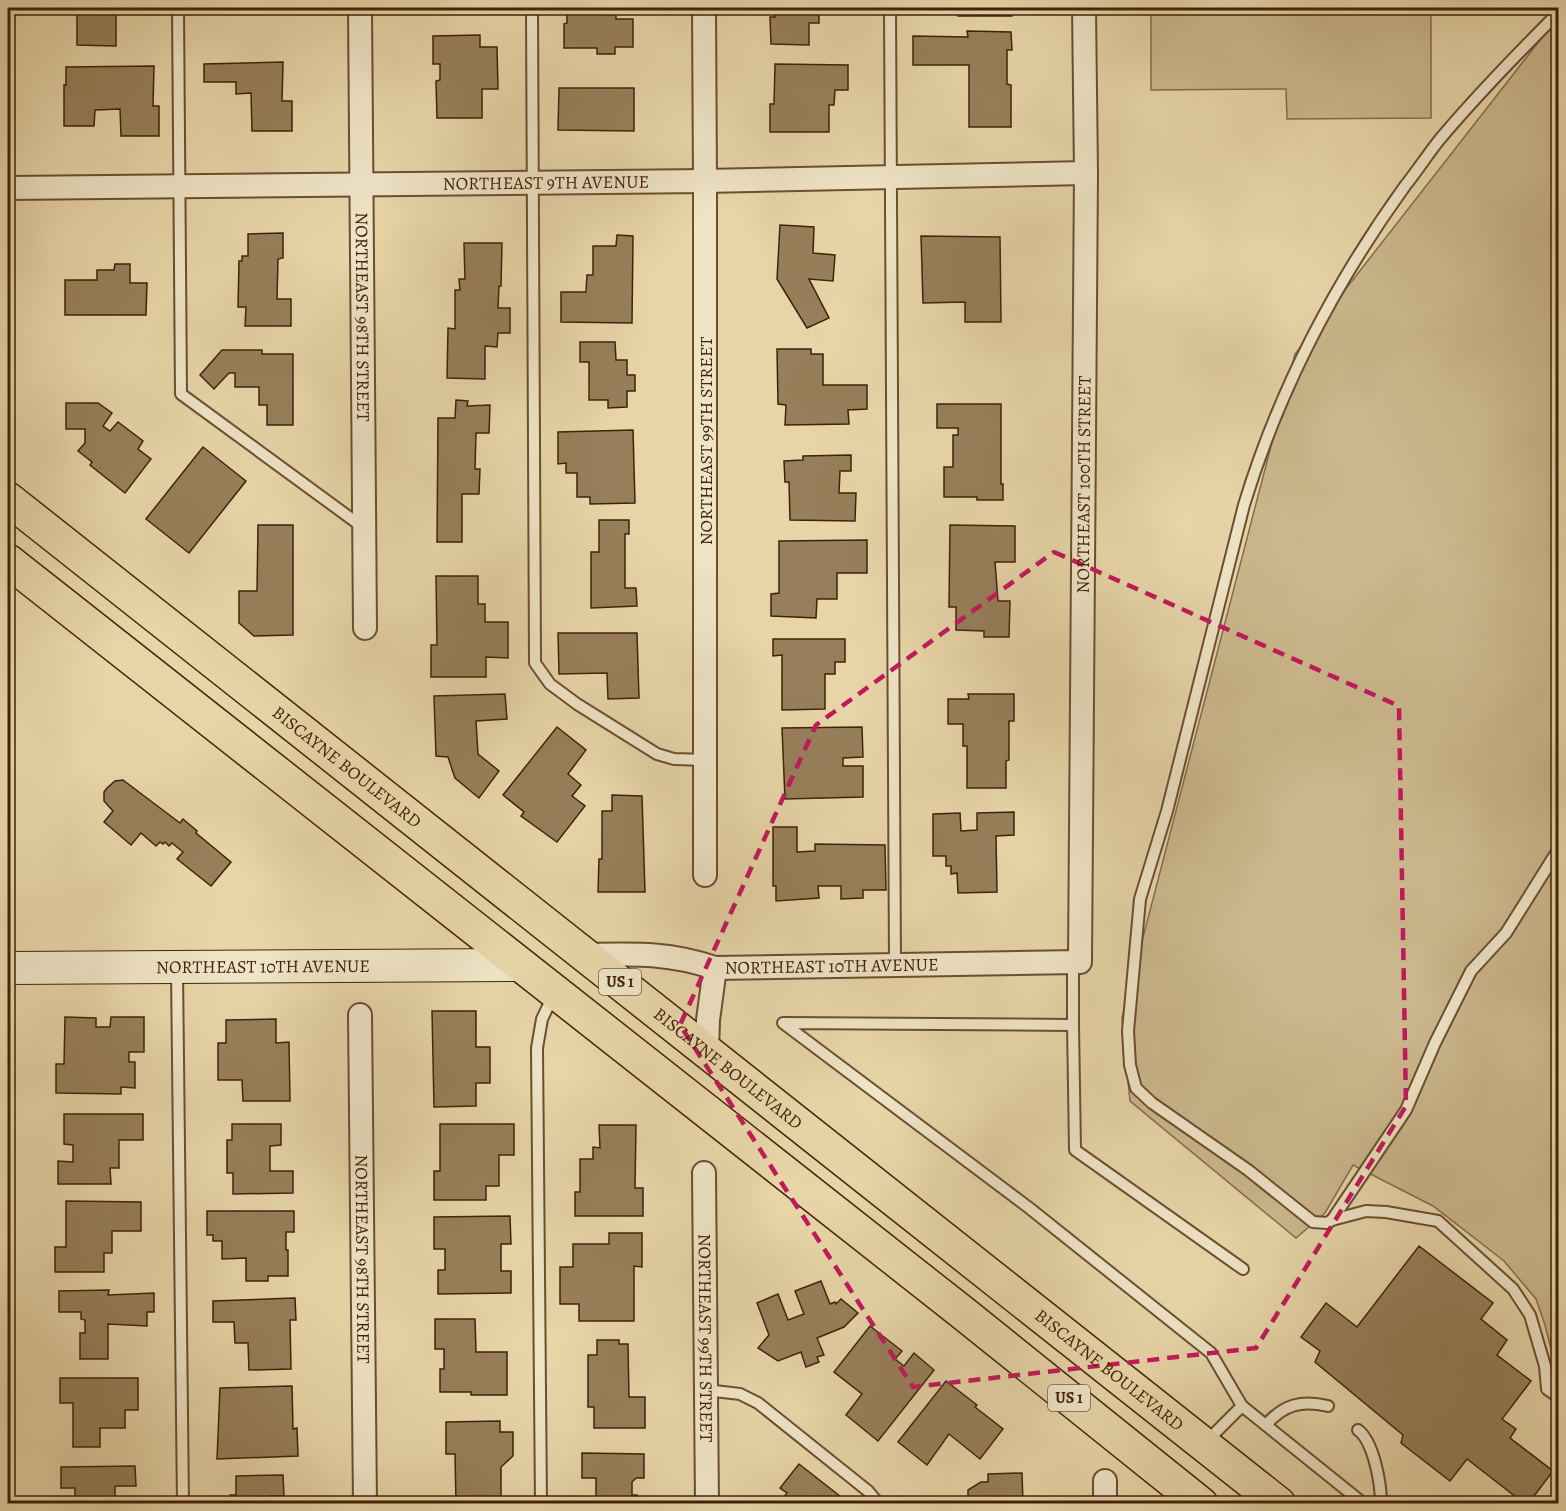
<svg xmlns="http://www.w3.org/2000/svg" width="1566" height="1511" font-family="Alegreya,serif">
  <rect width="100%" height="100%" fill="#e7d5a8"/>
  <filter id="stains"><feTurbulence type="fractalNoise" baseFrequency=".00333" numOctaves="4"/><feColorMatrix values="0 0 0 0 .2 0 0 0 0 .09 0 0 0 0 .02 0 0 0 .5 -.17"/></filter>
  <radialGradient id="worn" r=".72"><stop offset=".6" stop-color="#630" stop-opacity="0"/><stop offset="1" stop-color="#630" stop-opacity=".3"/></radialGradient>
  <!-- green -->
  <g fill="#cbb78d" stroke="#866c4a" stroke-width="1.5">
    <polygon points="1151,8 1431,8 1431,118 1287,119 1286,89 1151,90"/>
    <polygon points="1558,17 1558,1377 1545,1325 1536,1299 1504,1261 1433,1206 1353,1165 1325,1213 1296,1238 1130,1101 1122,1018 1295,354"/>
  </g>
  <!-- building -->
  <g fill="#977f5b" stroke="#402207" stroke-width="1.5">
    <polygon points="77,8 116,8 116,46 77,45"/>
    <polygon points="442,8 491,8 491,11"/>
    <polygon points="567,8 616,8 616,19 633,19 633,47 615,47 615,54 597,54 597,48 564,48 564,24 567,23"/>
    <polygon points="775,8 819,8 819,23 809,23 809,45 771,44 770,17 775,17"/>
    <rect x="958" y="8" width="54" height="8"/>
    <polygon points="967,31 1011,32 1012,50 1007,50 1007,84 1011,85 1011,127 969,127 969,65 913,65 913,36 968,37"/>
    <polygon points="480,35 480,47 497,47 498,89 482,89 482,118 437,118 436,81 440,80 440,64 433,64 433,36"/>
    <polygon points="283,62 282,101 292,101 292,131 252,131 251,93 236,94 236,82 204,82 204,64"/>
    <polygon points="775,64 848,65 848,90 835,90 834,105 829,105 829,132 770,132 770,104 774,104"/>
    <polygon points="154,66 153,106 159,106 159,136 121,136 120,109 95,110 94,126 64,126 64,85 66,85 66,67"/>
    <polygon points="559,88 634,88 634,131 558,130"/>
    <polygon points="780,225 814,227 813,253 835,255 833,281 809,279 829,318 807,328 777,279"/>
    <polygon points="283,233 283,258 278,259 277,299 291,299 291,326 245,326 246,307 238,307 239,261 242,261 242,256 248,256 248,234"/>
    <polygon points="617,235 633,236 632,323 561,322 561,292 586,292 587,275 593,275 593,246 616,246"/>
    <polygon points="921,236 1000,237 1001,322 965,322 965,302 923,303"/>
    <polygon points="464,243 502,243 501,286 499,286 498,308 510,308 510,333 498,333 497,347 485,346 485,379 447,378 448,328 455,329 455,290 460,290 459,279 465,279"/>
    <polygon points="115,264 130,264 130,283 147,283 146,315 65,315 65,280 97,280 97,270 114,270"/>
    <polygon points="580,342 615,342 616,360 627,360 627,375 635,375 635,391 627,391 627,407 608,408 608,400 589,400 589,362 580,362"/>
    <polygon points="777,349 811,349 811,354 823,354 823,385 867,385 867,409 848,410 849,424 785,425 786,405 778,404"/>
    <polygon points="222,350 262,350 262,354 293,354 293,425 267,425 267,405 259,405 259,387 235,387 235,373 229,373 214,389 200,375"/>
    <polygon points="456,400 468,401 467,406 490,405 489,433 476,433 475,469 480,469 479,494 462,494 462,542 437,542 438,418 455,418"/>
    <polygon points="66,403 98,403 112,413 103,426 110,431 118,422 143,441 138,449 151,459 125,493 90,465 92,462 78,451 85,443 85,429 66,429"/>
    <polygon points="937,404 1001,404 1001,484 1003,484 1003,500 977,500 977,497 944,497 944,467 953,467 953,435 958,435 958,428 937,428"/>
    <polygon points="633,430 635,503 590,504 590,497 577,497 577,473 566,473 566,463 558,464 558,432"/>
    <polygon points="203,447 246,481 189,553 146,519"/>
    <polygon points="851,455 851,471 840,471 839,493 856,493 855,521 790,520 789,482 785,482 784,461 803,460 803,456"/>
    <polygon points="599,520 629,520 629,534 625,534 625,588 636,588 637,606 591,608 591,552 599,552"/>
    <polygon points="258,525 293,525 293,635 254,636 239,623 239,591 257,591"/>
    <polygon points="950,525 1015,526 1015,562 995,562 998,601 1010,601 1009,637 984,637 984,631 956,630 956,607 949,607"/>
    <polygon points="867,540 867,573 837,573 837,599 817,599 816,618 771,616 771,594 779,593 779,541"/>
    <polygon points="436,576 478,576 478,604 485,604 485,622 508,622 508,658 486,657 486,677 431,677 431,645 437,645"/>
    <polygon points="558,633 637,633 639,698 608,699 607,673 559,674"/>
    <polygon points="773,639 845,639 845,662 835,662 835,674 825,674 825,709 782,710 782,655 773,656"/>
    <polygon points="505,694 507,719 476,721 478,754 499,771 479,798 455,778 448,757 436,756 434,696"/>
    <polygon points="968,694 1014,694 1014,721 1009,721 1009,760 1006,761 1006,788 967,788 967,746 963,746 963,724 948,724 948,699 969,699"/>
    <polygon points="557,727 586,750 568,774 581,785 572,796 585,806 557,842 521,816 524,812 503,795"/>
    <polygon points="862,727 863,757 843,758 843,766 863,766 863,797 785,799 782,728"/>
    <polygon points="123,780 180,823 183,819 197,831 196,833 231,862 211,886 177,859 183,852 172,843 169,846 165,842 163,844 160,842 156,846 141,833 131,845 104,822 113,811 104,801 104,792 107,788 115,781"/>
    <polygon points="612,795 642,796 645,892 598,892 599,859 602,859 602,811 612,811"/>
    <polygon points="1014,812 1014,835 996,836 997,892 958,893 957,873 951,874 951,866 946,866 946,856 933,856 933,814 960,813 961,831 977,830 977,813"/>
    <polygon points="773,827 797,827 797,852 815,851 815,844 885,845 886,890 863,890 863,898 841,899 841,886 818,886 819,898 776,901 776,886 773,886"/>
    <polygon points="432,1011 476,1011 476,1047 490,1047 490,1083 476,1083 476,1106 434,1107"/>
    <polygon points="65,1017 96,1018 96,1027 110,1027 111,1017 144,1017 144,1052 129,1052 129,1062 135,1062 135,1088 121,1087 121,1094 56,1093 56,1064 64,1064"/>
    <polygon points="276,1019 276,1043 289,1042 290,1101 243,1101 242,1080 218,1080 218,1043 226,1043 226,1020"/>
    <polygon points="64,1114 143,1114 143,1140 119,1140 119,1168 110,1168 111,1184 58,1184 58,1161 73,1162 73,1145 64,1144"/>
    <polygon points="232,1124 281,1124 281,1145 270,1146 270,1171 293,1171 293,1193 233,1194 233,1173 227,1173 227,1140 232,1140"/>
    <polygon points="440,1124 514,1124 514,1155 499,1155 499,1186 486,1186 486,1200 434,1200 434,1171 440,1171"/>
    <polygon points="599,1125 636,1125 635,1188 643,1188 643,1216 575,1216 575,1192 580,1192 580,1159 593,1159 593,1147 600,1148"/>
    <polygon points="66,1201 141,1202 141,1231 112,1231 112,1253 104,1253 104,1272 55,1272 55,1247 66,1247"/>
    <polygon points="207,1211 294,1211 294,1232 286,1232 286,1250 288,1250 288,1276 268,1276 268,1281 246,1281 246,1258 222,1259 222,1241 213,1241 213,1235 207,1235"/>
    <polygon points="510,1216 511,1244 501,1244 501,1271 511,1271 511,1293 438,1294 438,1270 445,1270 445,1249 434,1249 434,1217"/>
    <polygon points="609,1233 642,1233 642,1267 634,1266 634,1321 579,1321 579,1304 560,1304 560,1267 573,1267 573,1244 609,1244"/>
    <polygon points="1419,1246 1493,1303 1481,1319 1507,1340 1497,1355 1531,1381 1502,1419 1516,1429 1510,1438 1553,1471 1528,1504 1525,1504 1467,1459 1450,1481 1401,1443 1403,1435 1315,1362 1320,1351 1301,1337 1326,1303 1357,1327"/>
    <polygon points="821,1281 830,1304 835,1302 836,1304 841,1299 858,1313 844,1327 817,1338 824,1355 817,1357 819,1362 806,1367 801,1352 778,1361 758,1348 769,1335 757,1303 778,1294 788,1320 804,1314 795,1291"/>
    <polygon points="109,1290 108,1295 154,1293 154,1312 147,1312 147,1326 108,1324 108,1359 80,1359 80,1333 85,1333 85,1320 81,1319 81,1312 59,1312 59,1291"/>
    <polygon points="295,1298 296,1320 290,1320 291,1369 249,1370 248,1343 235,1343 234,1322 213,1322 213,1301"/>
    <polygon points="435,1319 475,1319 476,1352 507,1352 507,1395 471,1395 471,1392 440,1392 440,1369 444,1369 444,1349 435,1349"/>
    <polygon points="870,1326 902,1351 895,1359 904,1366 914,1353 934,1370 878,1441 846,1415 862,1394 834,1372"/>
    <polygon points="597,1340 619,1340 619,1344 628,1344 629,1397 645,1397 645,1428 594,1428 594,1407 588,1407 588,1355 597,1355"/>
    <polygon points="60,1378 138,1378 138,1410 125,1410 125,1428 100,1428 100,1447 73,1447 73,1403 60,1403"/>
    <polygon points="946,1381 977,1405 975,1407 1003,1429 980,1459 949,1434 927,1465 898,1442"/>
    <polygon points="292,1386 293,1429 297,1428 298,1456 217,1459 220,1388"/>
    <polygon points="500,1421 500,1432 513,1432 513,1456 501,1467 501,1504 456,1504 455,1454 446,1454 446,1422"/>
    <polygon points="582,1453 644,1454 644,1478 636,1478 632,1482 632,1495 637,1495 637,1504 596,1504 596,1478 582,1478"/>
    <polygon points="799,1464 850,1504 791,1504 783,1498 787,1493 780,1488"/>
    <polygon points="135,1466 136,1486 115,1486 115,1504 75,1504 75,1488 61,1488 61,1467"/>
    <polygon points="1022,1473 1023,1504 968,1504 968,1490 981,1482 988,1482 988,1474"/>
    <polygon points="283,1475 284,1496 270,1496 270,1504 230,1504 230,1495 236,1495 236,1476"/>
  </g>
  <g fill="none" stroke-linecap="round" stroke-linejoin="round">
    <defs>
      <g id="lane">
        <polyline points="178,8 181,394 364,528"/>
        <polyline points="532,8 535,663 550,684 577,704 657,754 674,759 706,760"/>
        <polyline points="890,8 895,965"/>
        <path d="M1558,13C1518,53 1477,95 1440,139C1428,154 1417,171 1405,186C1335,283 1279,390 1244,505L1167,811L1140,899L1128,1031L1130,1065L1136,1088L1152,1103L1248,1170L1313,1222L1327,1223L1332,1220L1366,1211L1386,1212L1438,1221L1513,1289L1530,1315L1545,1366L1547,1389L1558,1397"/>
        <polyline points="177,970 183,1504"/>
        <polyline points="1073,1025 1073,962"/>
        <polyline points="1332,1220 1406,1110 1435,1043 1471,971 1506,933 1558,850"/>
        <polyline points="1243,1269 1075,1150 1073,1025 783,1023 1028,1207 1211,1353 1242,1406 1364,1504"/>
        <polyline points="706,1390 740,1394 758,1403 868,1491 879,1504"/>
        <path d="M1266,1425C1284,1404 1302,1400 1328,1406"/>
        <path d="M1358,1430C1374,1442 1381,1484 1381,1504"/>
        <polyline points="1206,1442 1242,1406"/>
        <polyline points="541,1504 537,1048 542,1019 553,996"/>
      </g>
      <g id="street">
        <path id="s1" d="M360,8L365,628"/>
        <polyline points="704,8 705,181 705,875"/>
        <path id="s2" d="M8,188L705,181L1086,173"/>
        <path id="s3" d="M585,955C634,954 668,952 715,968L1080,962L1086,173L1084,8"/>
        <path id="s4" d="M360,1015L365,1504"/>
        <polyline points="707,1051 708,1020 715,968"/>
        <path id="s5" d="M704,1173L707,1504"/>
        <polyline points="1105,1481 1105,1504"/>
      </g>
      <g id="secondary">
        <path id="s6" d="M8,968L520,965"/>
      </g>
      <g id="primary">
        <path id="s7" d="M8,499L1279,1504"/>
        <polyline points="8,561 963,1313 1201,1504"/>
      </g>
    </defs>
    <!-- lane casing -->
    <use href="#lane" stroke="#6a4f2f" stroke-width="14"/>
    <!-- street casing -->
    <use href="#street" stroke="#6a4f2f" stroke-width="26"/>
    <!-- secondary casing -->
    <use href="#secondary" stroke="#402207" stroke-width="34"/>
    <!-- primary casing -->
    <use href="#primary" stroke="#402207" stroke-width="36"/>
    <!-- lane -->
    <use href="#lane" stroke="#efe4c6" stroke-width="10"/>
    <!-- street -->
    <use href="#street" stroke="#efe4c6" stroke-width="22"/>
    <!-- secondary -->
    <use href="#secondary" stroke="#efe4c6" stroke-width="32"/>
    <!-- primary -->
    <use href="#primary" stroke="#e7d5a8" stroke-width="33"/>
  </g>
  <!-- marked area -->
  <path fill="none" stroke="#c2185b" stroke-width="4.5" stroke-dasharray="12 8" stroke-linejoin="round" d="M1054,552L1399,706L1406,1106L1256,1348L913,1387L680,1025L816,725Z"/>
  <g text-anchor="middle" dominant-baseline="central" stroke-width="4.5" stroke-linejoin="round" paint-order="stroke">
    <!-- shield labels -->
    <g fill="#efe4c6" stroke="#745c40" stroke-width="1.5">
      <rect x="599" y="969" width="42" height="26" rx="4.5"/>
      <rect x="1048" y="1385" width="42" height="26" rx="4.5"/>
    </g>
    <g font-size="16" font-weight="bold" fill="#402207">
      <text x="620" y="982">US 1</text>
      <text x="1069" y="1398">US 1</text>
    </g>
    <!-- street labels -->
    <g font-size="18" fill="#402207" stroke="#efe4c6">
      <text stroke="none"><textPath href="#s2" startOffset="538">NORTHEAST 9TH AVENUE</textPath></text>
      <text stroke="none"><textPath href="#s1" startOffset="309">NORTHEAST 98TH STREET</textPath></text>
      <text transform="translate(706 441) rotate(-90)">NORTHEAST 99TH STREET</text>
      <text stroke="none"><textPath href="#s3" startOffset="974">NORTHEAST 100TH STREET</textPath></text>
      <text stroke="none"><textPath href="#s7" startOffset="432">BISCAYNE BOULEVARD</textPath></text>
      <text stroke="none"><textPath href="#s6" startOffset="255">NORTHEAST 10TH AVENUE</textPath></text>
      <text stroke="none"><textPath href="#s3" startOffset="248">NORTHEAST 10TH AVENUE</textPath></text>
      <text stroke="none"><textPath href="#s7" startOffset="918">BISCAYNE BOULEVARD</textPath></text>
      <text stroke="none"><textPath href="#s4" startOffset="244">NORTHEAST 98TH STREET</textPath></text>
      <text stroke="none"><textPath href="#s5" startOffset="165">NORTHEAST 99TH STREET</textPath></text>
      <text stroke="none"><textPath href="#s7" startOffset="1404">BISCAYNE BOULEVARD</textPath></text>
    </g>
  </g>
  <!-- margin -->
  <rect width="1566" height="1511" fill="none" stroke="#e7d5a8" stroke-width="30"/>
  <rect x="9" y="9" width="1548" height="1493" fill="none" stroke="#402207" stroke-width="3"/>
  <rect x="15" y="15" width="1536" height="1481" fill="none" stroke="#402207" stroke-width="1.5"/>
  <rect width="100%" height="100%" filter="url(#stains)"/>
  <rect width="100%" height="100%" fill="url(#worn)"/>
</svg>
